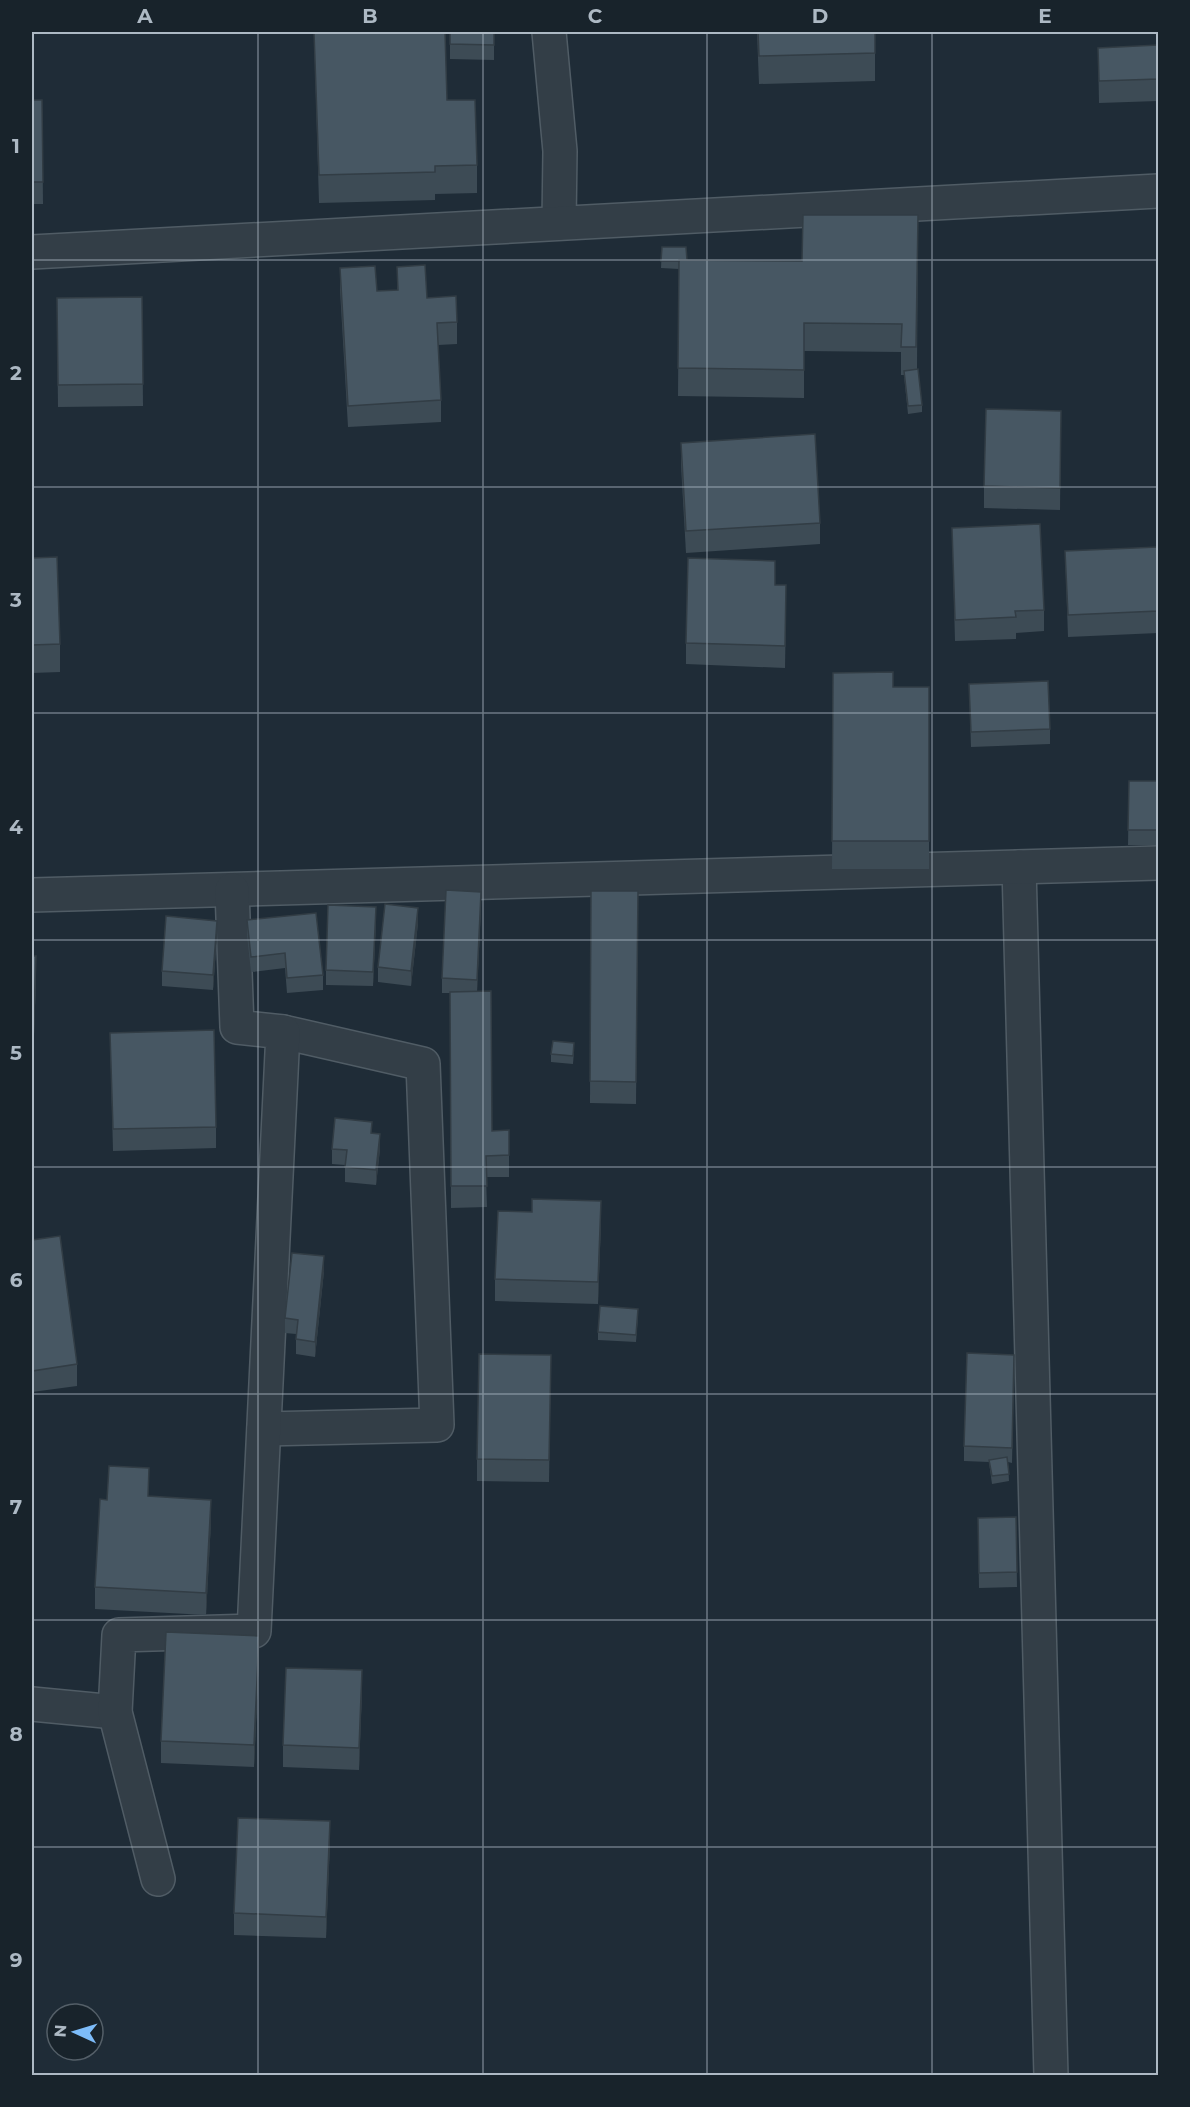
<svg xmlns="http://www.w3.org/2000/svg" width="1190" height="2107" font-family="Montserrat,sans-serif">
  <rect width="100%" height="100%" fill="#1f2c37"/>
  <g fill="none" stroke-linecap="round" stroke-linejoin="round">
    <defs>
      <g id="street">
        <polyline points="549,32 560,151 559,223"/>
        <polyline points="32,252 1158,191"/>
        <polyline points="1019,867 1051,2076"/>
        <polyline points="32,895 1158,863"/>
        <polyline points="264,1429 437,1425 423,1064 283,1032"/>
        <polyline points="32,1704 115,1712"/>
        <polyline points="158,1879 115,1712 119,1635 254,1631 283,1032 237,1027 232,890"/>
      </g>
    </defs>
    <!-- street casing -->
    <use href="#street" stroke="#505c65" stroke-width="36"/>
    <!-- street -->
    <use href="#street" stroke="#333e47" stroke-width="33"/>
  </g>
  <!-- wall -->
  <g fill="#3d4b55">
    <polygon points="314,32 447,100 477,165 477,193 435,194 435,200 319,203"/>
    <polygon points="450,32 494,32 494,60 450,59"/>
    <polygon points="757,32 875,32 875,81 759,84"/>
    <polygon points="1158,45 1158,101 1099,103 1098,48"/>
    <polygon points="32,100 42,100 43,204 32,204"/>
    <polygon points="918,215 917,370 922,405 922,412 908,414 904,375 901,375 901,352 804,351 804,398 678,396 679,269 661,268 662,247 687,260 802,261"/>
    <polygon points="397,267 427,298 457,322 457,344 438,345 441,400 441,422 348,427 340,290 340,268 377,291 397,290"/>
    <polygon points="142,297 143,406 58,407 57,320"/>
    <polygon points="1061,411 1060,510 984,508 984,486"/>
    <polygon points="681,443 820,523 820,544 686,553 681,465"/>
    <polygon points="952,528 1044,610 1044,631 1016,633 1016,639 955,641"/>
    <polygon points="1158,547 1158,633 1068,637 1065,551"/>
    <polygon points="32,558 60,644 60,672 32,673"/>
    <polygon points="775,585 786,607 785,668 686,664 686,643"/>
    <polygon points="833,673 893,687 929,687 929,869 832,869"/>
    <polygon points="969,684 1050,729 1050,744 971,747"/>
    <polygon points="1129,781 1158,781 1158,845 1128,845"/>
    <polygon points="591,891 638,891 636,1104 590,1103"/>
    <polygon points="481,907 477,991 492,1131 509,1130 509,1177 486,1177 487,1207 451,1208 450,993 442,993 442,978"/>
    <polygon points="247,920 323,975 323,990 287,993 285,968 251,972 247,935"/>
    <polygon points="376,921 373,986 326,985 326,970"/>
    <polygon points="418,923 411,986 378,982 378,967"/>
    <polygon points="217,936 213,990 162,986 162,971"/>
    <polygon points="32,956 36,978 33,1065 32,1065"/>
    <polygon points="110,1033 216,1127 216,1148 113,1151"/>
    <polygon points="574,1051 573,1064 551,1062 551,1054"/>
    <polygon points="372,1133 380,1149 376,1185 345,1182 345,1165 332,1164 332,1149"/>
    <polygon points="601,1223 598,1304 495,1301 495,1279"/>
    <polygon points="32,1240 77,1364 77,1386 32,1392"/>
    <polygon points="324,1271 315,1357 296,1354 296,1334 285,1333 285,1318"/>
    <polygon points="638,1316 636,1342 598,1340 598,1332"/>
    <polygon points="551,1355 549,1482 477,1481 477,1459"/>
    <polygon points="1014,1370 1012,1463 1008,1462 1009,1481 992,1484 989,1462 964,1461 964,1446"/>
    <polygon points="149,1496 211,1522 206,1615 95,1609 95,1587 107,1500"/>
    <polygon points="1016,1517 1017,1587 979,1588 978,1518"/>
    <polygon points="259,1658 254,1767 161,1763 161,1741"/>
    <polygon points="362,1692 359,1770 283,1767 283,1745"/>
    <polygon points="330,1843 326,1938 234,1935 234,1913"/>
  </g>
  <!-- shaded-wall -->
  <g fill="#323d45">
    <polygon points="481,892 481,907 477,995 477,980"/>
    <polygon points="376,907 376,921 373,986 373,972"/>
    <polygon points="418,908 418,923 411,986 411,971"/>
    <polygon points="217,921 217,936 213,990 213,975"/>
    <polygon points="36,956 36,978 33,1065 33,1043"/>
    <polygon points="380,1134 380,1149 376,1185 376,1170"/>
    <polygon points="601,1201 601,1223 598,1304 598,1282"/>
    <polygon points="324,1256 324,1271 315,1357 315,1342"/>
    <polygon points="211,1500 211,1522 206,1615 206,1593"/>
    <polygon points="259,1636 259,1658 254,1767 254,1745"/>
    <polygon points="362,1670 362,1692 359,1770 359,1748"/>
    <polygon points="330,1821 330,1843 326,1938 326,1917"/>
  </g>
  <!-- building -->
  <g fill="#475763" stroke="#323d45" stroke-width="1.5">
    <polygon points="314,32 445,32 447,100 475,100 477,165 435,166 435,172 319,175"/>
    <polygon points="450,32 494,32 494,45 450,44"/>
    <polygon points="758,32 875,32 875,53 759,56"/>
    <polygon points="1158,45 1158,79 1099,81 1098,48"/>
    <polygon points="32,100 42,100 43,182 32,182"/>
    <polygon points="803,215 918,215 916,347 901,347 902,324 804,323 804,370 678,368 679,260 802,261"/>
    <polygon points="662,247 686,247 687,260 679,260 679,261 661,261"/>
    <polygon points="425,265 427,298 456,296 457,322 437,323 441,400 348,406 340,268 375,266 377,291 398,290 397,267"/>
    <polygon points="142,297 143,384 58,385 57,298"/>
    <polygon points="918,369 922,405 908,406 904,371"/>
    <polygon points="986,409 1061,411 1060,488 984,486"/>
    <polygon points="815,434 820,523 686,531 681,443"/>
    <polygon points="1040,524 1044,610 1015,611 1016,617 955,620 952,528"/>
    <polygon points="1158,547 1158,611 1068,615 1065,551"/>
    <polygon points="57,557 60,644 32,645 32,558"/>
    <polygon points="688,558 775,561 775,585 786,585 785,646 686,643"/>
    <polygon points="893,672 893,687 929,687 929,841 832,841 833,673"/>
    <polygon points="1048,681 1050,729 971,732 969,684"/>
    <polygon points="1129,781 1158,781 1158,830 1128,830"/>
    <polygon points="446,890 481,892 477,980 442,978"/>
    <polygon points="591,891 638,891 636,1082 590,1081"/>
    <polygon points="385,904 418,908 411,971 378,967"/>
    <polygon points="328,905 376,907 373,972 326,970"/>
    <polygon points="316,913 323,975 287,978 285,953 251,957 247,920"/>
    <polygon points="166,916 217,921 213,975 162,971"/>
    <polygon points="32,956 36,956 33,1043 32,1043"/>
    <polygon points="491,991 492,1131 509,1130 509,1155 486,1156 487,1186 451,1186 450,992"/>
    <polygon points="214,1030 216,1127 113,1129 110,1033"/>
    <polygon points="553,1041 574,1043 573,1056 551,1054"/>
    <polygon points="335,1118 372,1122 371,1133 380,1134 376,1170 345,1167 347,1150 332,1149"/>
    <polygon points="532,1199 601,1201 598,1282 495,1279 498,1211 532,1212"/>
    <polygon points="60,1236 77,1364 32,1371 32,1240"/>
    <polygon points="292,1253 324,1256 315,1342 296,1339 298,1320 285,1318"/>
    <polygon points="600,1306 638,1309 636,1335 598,1332"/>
    <polygon points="967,1353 1014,1355 1012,1448 964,1446"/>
    <polygon points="479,1354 551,1355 549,1460 477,1459"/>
    <polygon points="1007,1457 1009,1474 992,1476 989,1460"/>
    <polygon points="109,1466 149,1468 148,1496 211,1500 206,1593 95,1587 100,1499 107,1500"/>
    <polygon points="1016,1517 1017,1572 979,1573 978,1518"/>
    <polygon points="166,1632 259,1636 254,1745 161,1741"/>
    <polygon points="286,1668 362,1670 359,1748 283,1745"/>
    <polygon points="238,1818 330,1821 326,1917 234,1913"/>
  </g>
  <!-- grid -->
  <path fill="none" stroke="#adb9c4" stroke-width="1.5" stroke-opacity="0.55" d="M258,32V2076M483,32V2076M707,32V2076M932,32V2076M32,260H1158M32,487H1158M32,713H1158M32,940H1158M32,1167H1158M32,1394H1158M32,1620H1158M32,1847H1158"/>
  <!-- border -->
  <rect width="1190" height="2107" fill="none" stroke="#18232b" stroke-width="66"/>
  <!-- north arrow -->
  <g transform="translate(75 2032) rotate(274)"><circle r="28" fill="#18232b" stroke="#545f68" stroke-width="1.5"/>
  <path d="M0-4.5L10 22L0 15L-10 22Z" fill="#7dbcf9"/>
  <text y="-9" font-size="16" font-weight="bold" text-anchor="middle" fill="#adb9c4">N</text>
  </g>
  <rect x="33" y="33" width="1124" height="2041" fill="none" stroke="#adb9c4" stroke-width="2"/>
  <g font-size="20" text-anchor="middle" font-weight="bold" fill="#adb9c4">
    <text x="145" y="23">A</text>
    <text x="370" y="23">B</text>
    <text x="595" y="23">C</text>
    <text x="820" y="23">D</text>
    <text x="1045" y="23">E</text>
    <text x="16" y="153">1</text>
    <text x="16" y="380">2</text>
    <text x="16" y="607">3</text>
    <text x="16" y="834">4</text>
    <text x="16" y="1060">5</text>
    <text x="16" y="1287">6</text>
    <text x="16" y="1514">7</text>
    <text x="16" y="1741">8</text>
    <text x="16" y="1967">9</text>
  </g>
</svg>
